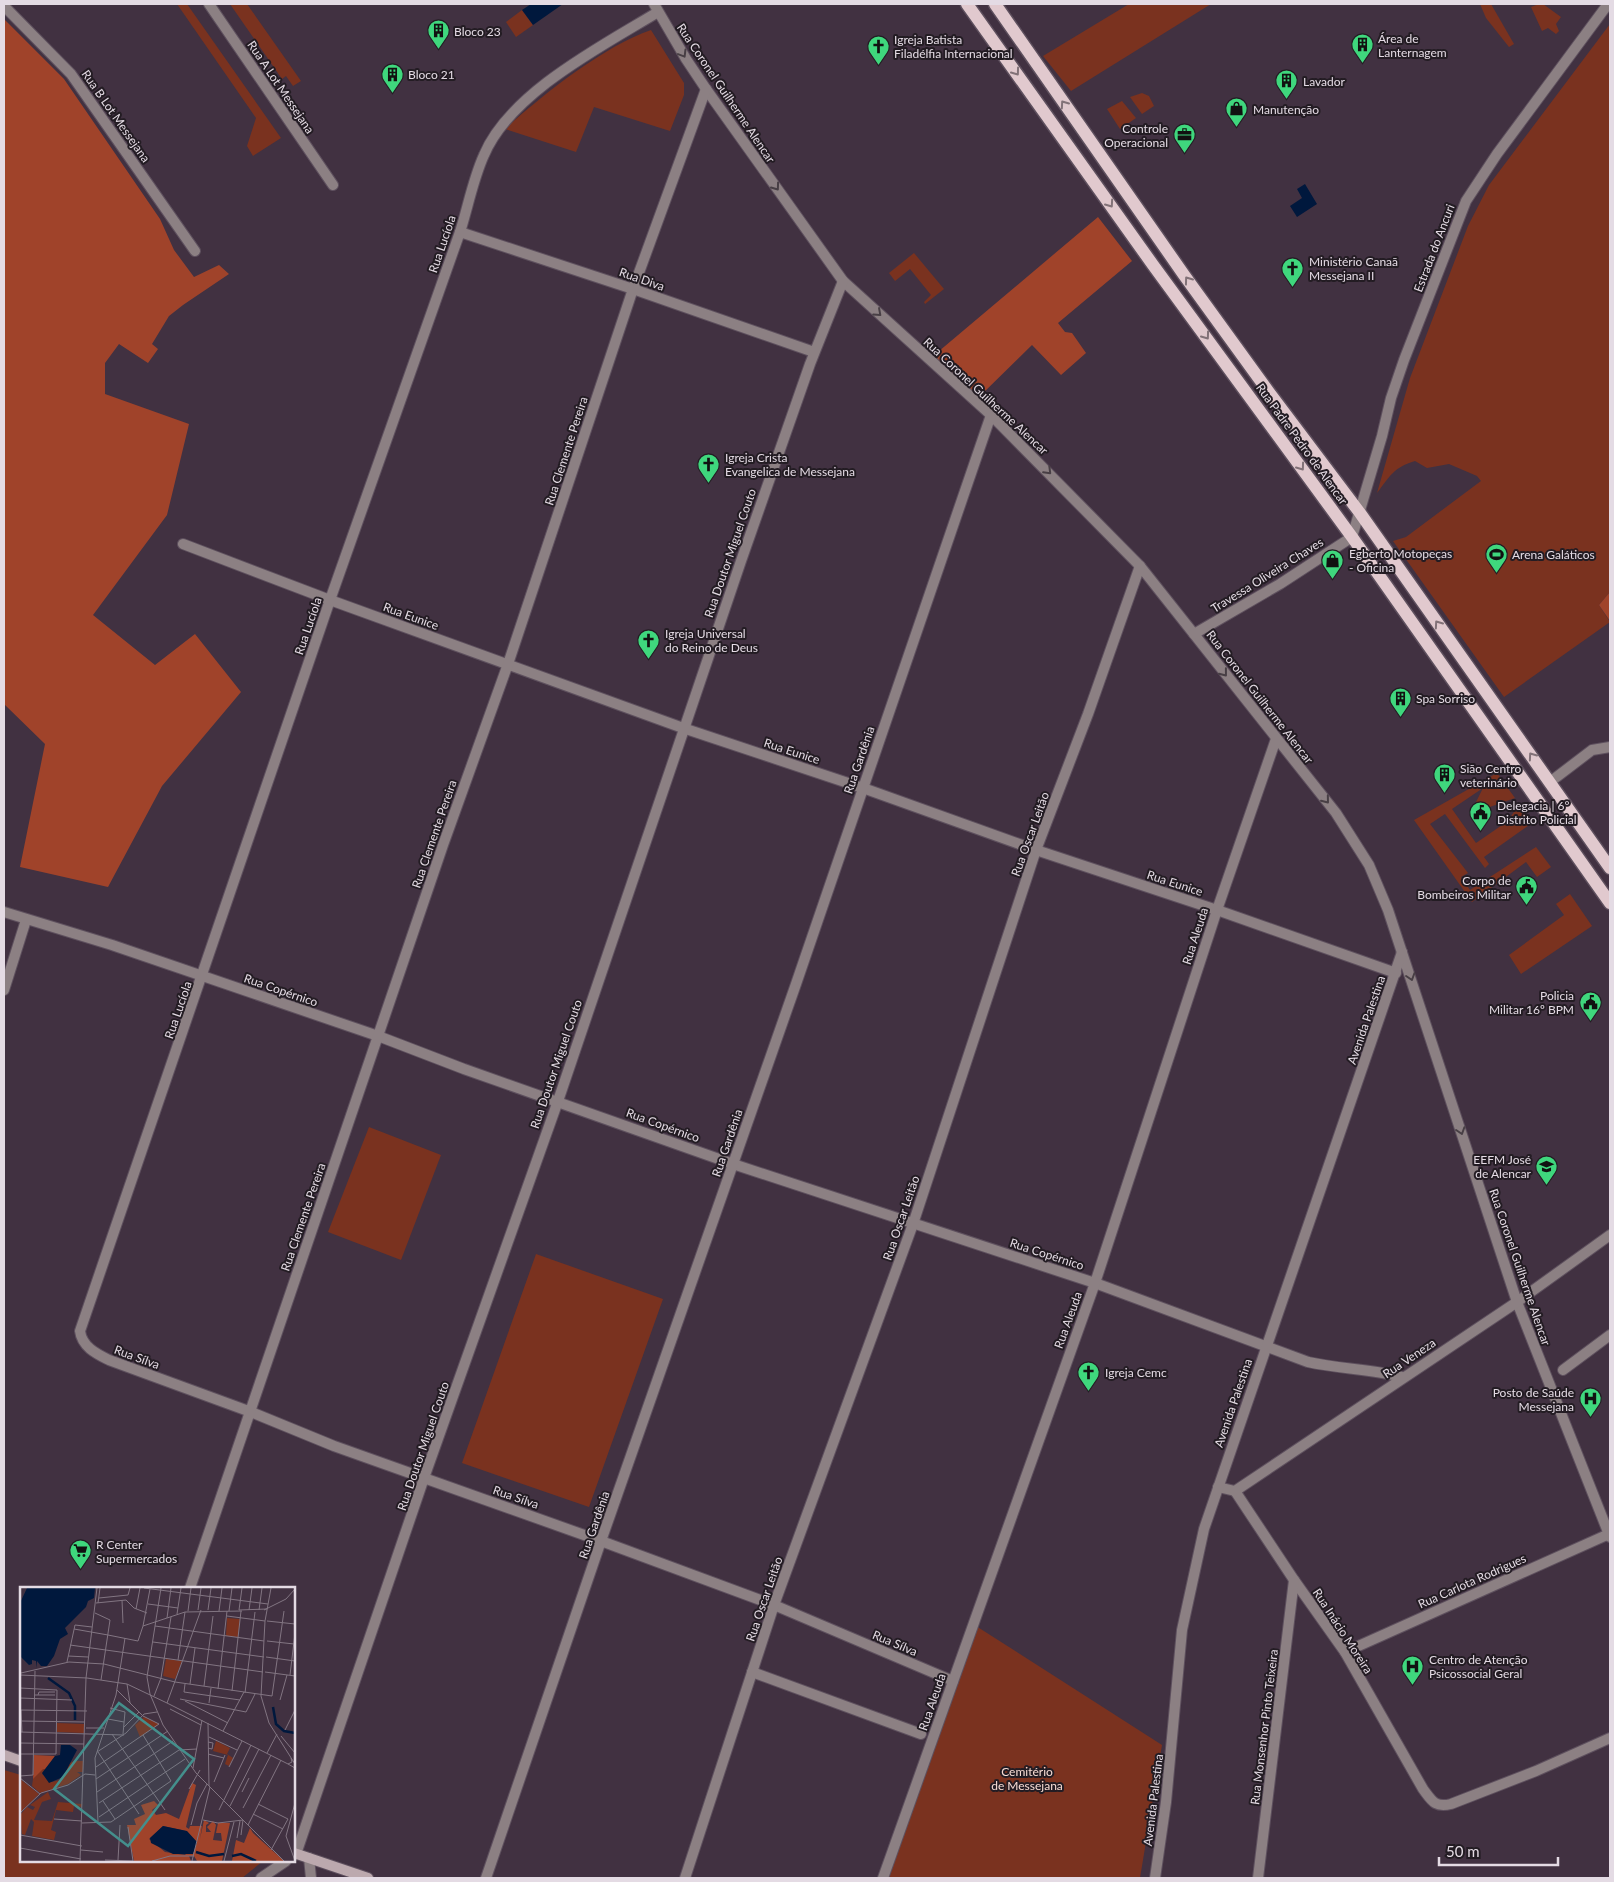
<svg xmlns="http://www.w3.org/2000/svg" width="1614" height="1882" font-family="Lato,sans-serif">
  <rect width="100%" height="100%" fill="#413141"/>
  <!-- green -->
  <g fill="#7a321f">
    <polygon points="177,4 187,4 281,138 253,156 247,146 256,118"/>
    <polygon points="230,4 247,4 301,81 293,86 286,76 282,79"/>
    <polygon points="1129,4 1211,4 1071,91 1043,56"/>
    <polygon points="1480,4 1491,4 1514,44 1509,47 1486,18"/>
    <polygon points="1539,4 1543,4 1561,17 1556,24 1559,31 1556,34 1548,28 1542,31 1531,7"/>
    <polygon points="522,10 533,25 516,37 506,22"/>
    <path d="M1610,24V592L1599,605L1610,622L1504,697L1393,541L1406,537L1481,481L1477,476L1449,464L1427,468L1415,461C1394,467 1390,476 1377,493L1410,378L1468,226L1489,185Z"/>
    <path d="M651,30L684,83V95L670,131L594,107L576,152L505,129C542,95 604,46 651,30Z"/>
    <polygon points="1142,93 1149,96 1154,106 1142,114 1130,97"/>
    <polygon points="1122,101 1136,118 1120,129 1107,109"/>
    <polygon points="914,253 944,289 925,304 924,302 931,295 910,269 895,281 889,273"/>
    <polygon points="1497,773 1515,798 1470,814 1483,788 1452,809 1476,843 1508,821 1519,804 1532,823 1484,857 1489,864 1485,868 1445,814 1430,824 1468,873 1461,877 1470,890 1536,847 1551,867 1537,877 1526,862 1472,902 1414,820"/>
    <polygon points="1570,894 1592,926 1521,974 1509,955 1564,915 1556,904"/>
    <polygon points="369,1127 441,1155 401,1260 328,1232"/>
    <polygon points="536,1254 663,1299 589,1507 462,1463"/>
    <polygon points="976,1626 1162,1745 1140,1878 882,1878"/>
    <polygon points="4,1770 21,1775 21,1861 263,1861 242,1878 4,1878"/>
  </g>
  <!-- forest -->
  <g fill="#a0432a">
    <polygon points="4,19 64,79 160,219 174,250 194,277 219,265 229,274 183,305 169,316 152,344 158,349 148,363 119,344 105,363 105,394 189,424 167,515 93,615 155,665 195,634 241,692 162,786 108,887 20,867 45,744 4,704"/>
    <polygon points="1098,217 1132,261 1058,323 1065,332 1072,333 1086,353 1061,375 1032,345 979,397 932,357"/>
    <polygon points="1610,592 1610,621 1599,605"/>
  </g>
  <!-- water -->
  <g fill="#00183d">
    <polygon points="531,4 563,4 533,25 522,10"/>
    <polygon points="1305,184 1317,204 1297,217 1290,206 1302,198 1297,189"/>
  </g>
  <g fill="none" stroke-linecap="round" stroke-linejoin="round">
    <defs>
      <g id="street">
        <polyline points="209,4 333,185"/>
        <polyline points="654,4 686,59 706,89 843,281 991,415 1140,566 1336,813 1369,865 1388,910 1517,1302 1610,1537"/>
        <polyline points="4,6 71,74 195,251"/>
        <path d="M658,12C602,46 510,93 484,155C473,179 468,207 460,232L330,600L80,1331C82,1347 97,1354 109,1360L251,1412L334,1446L601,1541L774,1605L953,1681"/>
        <polyline points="460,232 633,289 814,352"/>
        <polyline points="183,544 330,600 683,728 863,788 1036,850 1217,910 1396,973"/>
        <polyline points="1194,634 1280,584 1352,537 1382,436 1391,398 1404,360 1466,201 1497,154 1608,4"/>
        <polyline points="1550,782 1592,750 1610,747"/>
        <path d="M4,912L112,945L378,1036L464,1069L733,1164L1095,1283L1308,1362C1339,1369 1372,1369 1402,1377"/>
        <polyline points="4,990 26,920"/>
        <polyline points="1563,1370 1610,1335"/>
        <polyline points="1218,1487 1235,1491 1517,1302 1610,1235"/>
        <path d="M1235,1491L1294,1580L1345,1652L1423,1789C1432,1801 1435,1808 1451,1804L1536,1771L1610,1738"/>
        <polyline points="190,1588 443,845 508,664 633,289 706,89"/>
        <polyline points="1345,1652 1609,1534"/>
        <polyline points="752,1672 921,1734"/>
        <polyline points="294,1855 296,1854 424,1478 558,1101 741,561 810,364 843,281"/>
        <polyline points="309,1858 311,1878"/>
        <polyline points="261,1878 286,1861"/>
        <polyline points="486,1878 601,1541 796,984 991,415"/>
        <polyline points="685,1878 774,1605 913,1224 1036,850 1088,714 1140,566"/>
        <polyline points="883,1878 1095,1283 1217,910 1276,739"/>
        <polyline points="1155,1878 1166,1802 1182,1630 1204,1529 1402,952"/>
        <polyline points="1258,1878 1294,1580"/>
      </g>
      <g id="secondary">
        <polyline points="4,1755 21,1761"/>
        <polyline points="294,1853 368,1878"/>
      </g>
      <g id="primary">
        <polyline points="967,4 1153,265 1352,537 1610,903"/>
        <polyline points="995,4 1184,275 1268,391 1360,513 1610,868"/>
      </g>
    </defs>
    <!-- street casing -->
    <use href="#street" stroke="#5e505e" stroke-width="12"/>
    <!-- secondary casing -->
    <use href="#secondary" stroke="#5e505e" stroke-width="12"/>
    <!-- primary casing -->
    <use href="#primary" stroke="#5e505e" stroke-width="15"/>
    <!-- street -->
    <use href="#street" stroke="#8c8083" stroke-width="10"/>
    <!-- secondary -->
    <use href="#secondary" stroke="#bca9ae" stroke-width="10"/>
    <!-- primary -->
    <use href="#primary" stroke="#e1c9ce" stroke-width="12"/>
  </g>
  <!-- one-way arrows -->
  <defs><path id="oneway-chevron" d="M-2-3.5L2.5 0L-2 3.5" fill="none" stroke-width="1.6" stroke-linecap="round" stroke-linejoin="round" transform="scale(1.25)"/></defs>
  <g stroke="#483f45">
    <use href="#oneway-chevron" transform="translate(683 54) rotate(59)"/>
    <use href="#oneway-chevron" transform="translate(776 187) rotate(54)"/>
    <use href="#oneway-chevron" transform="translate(878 313) rotate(42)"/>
    <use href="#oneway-chevron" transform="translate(1048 471) rotate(45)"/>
    <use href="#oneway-chevron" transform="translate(1224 673) rotate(52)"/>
    <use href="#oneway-chevron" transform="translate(1326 800) rotate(51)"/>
    <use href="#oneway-chevron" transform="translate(1411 977) rotate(72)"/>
    <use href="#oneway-chevron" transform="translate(1461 1131) rotate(72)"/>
  </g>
  <g stroke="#827278">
    <use href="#oneway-chevron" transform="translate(1016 72) rotate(54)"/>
    <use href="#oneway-chevron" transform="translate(1064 104) rotate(-125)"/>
    <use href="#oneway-chevron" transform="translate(1110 204) rotate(55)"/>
    <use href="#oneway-chevron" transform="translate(1188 280) rotate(-126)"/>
    <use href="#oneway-chevron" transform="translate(1206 336) rotate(54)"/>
    <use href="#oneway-chevron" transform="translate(1301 467) rotate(54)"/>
    <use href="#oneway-chevron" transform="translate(1438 624) rotate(-125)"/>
    <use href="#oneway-chevron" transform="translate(1532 756) rotate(-125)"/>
  </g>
  <!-- icons -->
  <defs>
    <symbol id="building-pin" viewBox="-11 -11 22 30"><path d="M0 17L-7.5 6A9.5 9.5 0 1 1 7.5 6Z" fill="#3fd77d" stroke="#231c23"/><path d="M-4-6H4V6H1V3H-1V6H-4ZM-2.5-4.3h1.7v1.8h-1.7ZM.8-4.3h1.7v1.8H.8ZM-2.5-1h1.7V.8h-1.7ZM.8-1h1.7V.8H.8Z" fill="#111"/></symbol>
    <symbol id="church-pin" viewBox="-11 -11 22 30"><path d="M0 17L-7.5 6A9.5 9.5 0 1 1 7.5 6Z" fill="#3fd77d" stroke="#231c23"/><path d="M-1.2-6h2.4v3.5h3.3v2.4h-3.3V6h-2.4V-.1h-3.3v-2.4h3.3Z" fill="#111"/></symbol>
    <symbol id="shop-pin" viewBox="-11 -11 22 30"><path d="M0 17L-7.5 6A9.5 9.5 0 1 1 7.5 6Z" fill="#3fd77d" stroke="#231c23"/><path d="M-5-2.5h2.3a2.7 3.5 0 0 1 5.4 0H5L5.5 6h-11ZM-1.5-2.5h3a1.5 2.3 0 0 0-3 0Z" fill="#111"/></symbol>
    <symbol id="office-pin" viewBox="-11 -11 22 30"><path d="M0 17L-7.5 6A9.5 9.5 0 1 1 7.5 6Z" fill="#3fd77d" stroke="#231c23"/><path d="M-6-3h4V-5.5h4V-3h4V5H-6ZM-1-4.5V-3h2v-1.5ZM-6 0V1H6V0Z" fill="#111"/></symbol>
    <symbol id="stadium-pin" viewBox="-11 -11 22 30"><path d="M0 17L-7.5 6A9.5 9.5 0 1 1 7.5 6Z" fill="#3fd77d" stroke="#231c23"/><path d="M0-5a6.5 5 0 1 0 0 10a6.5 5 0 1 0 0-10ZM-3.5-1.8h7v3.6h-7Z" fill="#111"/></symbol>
    <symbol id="civic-pin" viewBox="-11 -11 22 30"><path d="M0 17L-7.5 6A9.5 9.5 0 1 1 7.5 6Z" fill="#3fd77d" stroke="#231c23"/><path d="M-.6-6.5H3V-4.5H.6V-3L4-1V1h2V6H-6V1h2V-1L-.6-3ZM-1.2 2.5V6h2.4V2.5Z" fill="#111"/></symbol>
    <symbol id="school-pin" viewBox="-11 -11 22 30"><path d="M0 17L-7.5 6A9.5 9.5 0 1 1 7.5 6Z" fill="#3fd77d" stroke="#231c23"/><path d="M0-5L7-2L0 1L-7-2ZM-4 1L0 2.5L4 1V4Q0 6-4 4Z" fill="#111"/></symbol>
    <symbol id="hospital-pin" viewBox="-11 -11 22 30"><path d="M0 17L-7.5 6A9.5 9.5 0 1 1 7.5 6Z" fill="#3fd77d" stroke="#231c23"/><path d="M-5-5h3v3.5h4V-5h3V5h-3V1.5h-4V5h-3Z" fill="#111"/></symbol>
    <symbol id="supermarket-pin" viewBox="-11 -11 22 30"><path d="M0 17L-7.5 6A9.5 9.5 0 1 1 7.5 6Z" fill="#3fd77d" stroke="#231c23"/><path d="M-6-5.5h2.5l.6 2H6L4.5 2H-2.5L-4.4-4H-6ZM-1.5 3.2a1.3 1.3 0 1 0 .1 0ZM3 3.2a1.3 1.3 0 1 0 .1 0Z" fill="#111"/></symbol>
  </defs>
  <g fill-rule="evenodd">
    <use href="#building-pin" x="426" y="18" width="25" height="34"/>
    <use href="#building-pin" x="1350" y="32" width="25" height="34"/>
    <use href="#church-pin" x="866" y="34" width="25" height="34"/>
    <use href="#building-pin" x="380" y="62" width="25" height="34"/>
    <use href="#building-pin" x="1274" y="68" width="25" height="34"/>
    <use href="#shop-pin" x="1224" y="96" width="25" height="34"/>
    <use href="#office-pin" x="1172" y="122" width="25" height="34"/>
    <use href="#church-pin" x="1280" y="256" width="25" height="34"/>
    <use href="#church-pin" x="696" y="452" width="25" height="34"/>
    <use href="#stadium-pin" x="1484" y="542" width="25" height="34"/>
    <use href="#shop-pin" x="1320" y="548" width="25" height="34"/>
    <use href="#church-pin" x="636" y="628" width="25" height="34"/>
    <use href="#building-pin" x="1388" y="686" width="25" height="34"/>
    <use href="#building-pin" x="1432" y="762" width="25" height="34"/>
    <use href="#civic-pin" x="1468" y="800" width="25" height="34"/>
    <use href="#civic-pin" x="1514" y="874" width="25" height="34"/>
    <use href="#civic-pin" x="1578" y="990" width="25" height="34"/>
    <use href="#school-pin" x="1534" y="1154" width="25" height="34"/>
    <use href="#church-pin" x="1076" y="1360" width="25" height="34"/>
    <use href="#hospital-pin" x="1578" y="1386" width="25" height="34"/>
    <use href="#supermarket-pin" x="68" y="1538" width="25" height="34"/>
    <use href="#hospital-pin" x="1400" y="1654" width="25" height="34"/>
  </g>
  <g text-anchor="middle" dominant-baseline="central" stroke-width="4" stroke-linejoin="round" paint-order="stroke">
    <!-- poi labels -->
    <g font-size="12" fill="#e4dbe4" stroke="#231c23" text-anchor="start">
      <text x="454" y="31">Bloco 23</text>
      <text x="1378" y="38">Área de<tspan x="1378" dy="14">Lanternagem</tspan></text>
      <text x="894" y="39">Igreja Batista<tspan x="894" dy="14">Filadélfia Internacional</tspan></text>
      <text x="408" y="74">Bloco 21</text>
      <text x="1303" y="81">Lavador</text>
      <text x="1253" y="109">Manutenção</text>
      <text x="1168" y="128" text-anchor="end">Controle<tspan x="1168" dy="14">Operacional</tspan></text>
      <text x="1309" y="261">Ministério Canaã<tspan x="1309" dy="14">Messejana II</tspan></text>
      <text x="725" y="457">Igreja Crista<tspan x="725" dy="14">Evangelica de Messejana</tspan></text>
      <text x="1349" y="553">Egberto Motopeças<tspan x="1349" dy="14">- Oficina</tspan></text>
      <text x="1512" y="554">Arena Galáticos</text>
      <text x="665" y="633">Igreja Universal<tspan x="665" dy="14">do Reino de Deus</tspan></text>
      <text x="1416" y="698">Spa Sorriso</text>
      <text x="1460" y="768">Sião Centro<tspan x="1460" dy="14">veterinário</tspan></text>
      <text x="1497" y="805">Delegacia | 6°<tspan x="1497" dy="14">Distrito Policial</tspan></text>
      <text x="1511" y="880" text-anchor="end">Corpo de<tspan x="1511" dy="14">Bombeiros Militar</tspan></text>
      <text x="1574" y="995" text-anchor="end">Policia<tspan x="1574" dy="14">Militar 16º BPM</tspan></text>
      <text x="1531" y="1159" text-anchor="end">EEFM José<tspan x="1531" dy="14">de Alencar</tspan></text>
      <text x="1105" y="1372">Igreja Cemc</text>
      <text x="1574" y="1392" text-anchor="end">Posto de Saúde<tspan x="1574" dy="14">Messejana</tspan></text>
      <text x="96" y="1544">R Center<tspan x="96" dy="14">Supermercados</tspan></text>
      <text x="1429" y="1659">Centro de Atenção<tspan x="1429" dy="14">Psicossocial Geral</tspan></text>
    </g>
    <!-- street labels -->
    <g font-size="12" fill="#e4dbe4" stroke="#231c23">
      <text transform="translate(281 87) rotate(56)">Rua A Lot Messejana</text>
      <text transform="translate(726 93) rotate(56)">Rua Coronel Guilherme Alencar</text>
      <text transform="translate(116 116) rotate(55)">Rua B Lot Messejana</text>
      <text transform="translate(442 244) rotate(-71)">Rua Lucíola</text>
      <text transform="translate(1434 248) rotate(-69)">Estrada do Ancuri</text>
      <text transform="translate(642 279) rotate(19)">Rua Diva</text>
      <text transform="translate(986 396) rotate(43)">Rua Coronel Guilherme Alencar</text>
      <text transform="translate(1302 444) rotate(54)">Rua Padre Pedro de Alencar</text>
      <text transform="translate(566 451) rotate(-72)">Rua Clemente Pereira</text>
      <text transform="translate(730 553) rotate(-71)">Rua Doutor Miguel Couto</text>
      <text transform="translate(1267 575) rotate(-32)">Travessa Oliveira Chaves</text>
      <text transform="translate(411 616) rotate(20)">Rua Eunice</text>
      <text transform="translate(308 626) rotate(-71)">Rua Lucíola</text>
      <text transform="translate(1260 697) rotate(52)">Rua Coronel Guilherme Alencar</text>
      <text transform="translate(792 751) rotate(18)">Rua Eunice</text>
      <text transform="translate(859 760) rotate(-71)">Rua Gardênia</text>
      <text transform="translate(434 834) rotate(-71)">Rua Clemente Pereira</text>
      <text transform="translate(1030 834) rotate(-70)">Rua Oscar Leitão</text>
      <text transform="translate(1175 883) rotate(18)">Rua Eunice</text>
      <text transform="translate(1195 936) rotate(-72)">Rua Aleuda</text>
      <text transform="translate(281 990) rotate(19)">Rua Copérnico</text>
      <text transform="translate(178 1010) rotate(-71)">Rua Lucíola</text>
      <text transform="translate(1366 1020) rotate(-71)">Avenida Palestina</text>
      <text transform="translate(556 1064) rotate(-71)">Rua Doutor Miguel Couto</text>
      <text transform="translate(663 1125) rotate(20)">Rua Copérnico</text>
      <text transform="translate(727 1143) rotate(-71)">Rua Gardênia</text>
      <text transform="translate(303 1217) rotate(-71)">Rua Clemente Pereira</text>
      <text transform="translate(901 1218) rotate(-71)">Rua Oscar Leitão</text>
      <text transform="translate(1047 1254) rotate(18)">Rua Copérnico</text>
      <text transform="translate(1520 1267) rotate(71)">Rua Coronel Guilherme Alencar</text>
      <text transform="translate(1068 1320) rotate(-70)">Rua Aleuda</text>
      <text transform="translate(137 1357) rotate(20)">Rua Sílva</text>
      <text transform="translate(1409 1358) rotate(-34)">Rua Veneza</text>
      <text transform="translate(1233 1403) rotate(-71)">Avenida Palestina</text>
      <text transform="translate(423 1446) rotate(-71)">Rua Doutor Miguel Couto</text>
      <text transform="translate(516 1497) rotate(19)">Rua Sílva</text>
      <text transform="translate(594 1525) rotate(-71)">Rua Gardênia</text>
      <text transform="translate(1472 1581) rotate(-24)">Rua Carlota Rodrigues</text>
      <text transform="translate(764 1599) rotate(-71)">Rua Oscar Leitão</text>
      <text transform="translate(1343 1631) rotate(57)">Rua Inácio Moreira</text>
      <text transform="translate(895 1643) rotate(23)">Rua Sílva</text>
      <text transform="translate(932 1702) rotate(-71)">Rua Aleuda</text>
      <text transform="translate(1264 1727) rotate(-83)">Rua Monsenhor Pinto Teixeira</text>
      <text transform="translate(1153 1800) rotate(-83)">Avenida Palestina</text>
    </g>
    <!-- park labels -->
    <g font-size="12" fill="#f8ddd5" stroke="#231c23">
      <text x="1027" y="1771">Cemitério<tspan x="1027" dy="14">de Messejana</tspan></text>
    </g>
  </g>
  <!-- overview -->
  <g transform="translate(20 1587)">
    <rect width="275" height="275" fill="#413141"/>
    <path d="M207,31L220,32L218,50L206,49ZM146,72L162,74L155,92L143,89ZM124,130L139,137L120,150L115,138ZM37,136L64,137V146L37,145ZM196,154L210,161L207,167L213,171L209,179L205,177L208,168L193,164ZM56,174H63V185H57L61,188L48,197L20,206L12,199L13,192L22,182H27L22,187L32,195L40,193L48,176ZM0,192L19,207L0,226ZM28,205L31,212L22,215L14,233L32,234L38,215L62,217V220L54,219L53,225L36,223L31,243L36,245L34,253L12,249L14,235L11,232L5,248L2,247L0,228L7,220L13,223L15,220L10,218Z" fill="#7a321f"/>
    <path d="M14,168L35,169L27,182H23L13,192ZM172,196L176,198L166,240L169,242L170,239H182L180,252L184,233L189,236L186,238V245H191L187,240L193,234L196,238L193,253L202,254L201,246H196L198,236H210L202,274H177L174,269H169L171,274H114L107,238H116L114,232L125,227L121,218L134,214L138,218L132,223L136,228L146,226L159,232ZM143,239L166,244L177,255L165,268L145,265L129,252ZM230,241L233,246L264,274H212L216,253L224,256Z" fill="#a0432a" fill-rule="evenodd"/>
    <path d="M7,1H75L74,11L68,14L66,20L45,41L48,47L40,52L34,69L27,79H21L17,74V81L16,74L12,73V77L9,78L0,69V16ZM41,158H50L57,163L43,190L29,196L22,186L35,169L40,168ZM143,239L167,244L177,255L173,267H153L131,256L130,251Z" fill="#00183d"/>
    <path fill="none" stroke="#00183d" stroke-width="2.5" d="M28,91L49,106L55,119V133M253,120L256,137L264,144L275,146M176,265L189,269L204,267M212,269L221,267L236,274"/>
    <path fill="none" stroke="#827582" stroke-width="1" d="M124,1L248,17M141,1L127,90L130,107L143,138L176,186L264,274M251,1L245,34L241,109L249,136L275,177M79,11L108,8L110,1M102,13L103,36M76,16L106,13L114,21L127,26M78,16L80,1M128,17L158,21M116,22L120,1M178,23L181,1M188,23L191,1M219,23L222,1M219,23L247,22M229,23L232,1M239,23L242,1M244,23L266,12L275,2M168,24L171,1M199,24L202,1M209,24L212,1M75,26L90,33L81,93M157,27L161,1M207,29L245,34M147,31L151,1M247,34L275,37M123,39L130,2M135,39L244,54M54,42L88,48M88,48L118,54L123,39L165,25L222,24M247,54L274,57M133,55L244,70M50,58L243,85M48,69L68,70M246,70L275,74M158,73L165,25M47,75L55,38L72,40M84,77L155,95L252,109L264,24M245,85L275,89M1,86L49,75L84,77M0,88L67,91L107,97L147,116L181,23M270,88L275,46M107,97L110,116M165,97L164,105L220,113M170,97L175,61M184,99L193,29M0,101L37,103L36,167H0M198,102L207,24M97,103L123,129L139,137M212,104L221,24M225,106L235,25M14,108H35M18,108L19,105H35M134,109L141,91L151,30M0,111L52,113M160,112L226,125L235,107M260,113L267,88M165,114L208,136M147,116L268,177M189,116L191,101M90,121L105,125L103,147M150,122L181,138M0,123L67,124M1,123L2,145M88,132L104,135M1,134L64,135M188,136L189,199M104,140L119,125M66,141H84M265,143L275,123M203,144L224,105M0,145L104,148M92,147L145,223M261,149L275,166M189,150L217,163M0,156L64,157M188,161L192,162L193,156L188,155M77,165L106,146L124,127L137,125M78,165L119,227M247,166L257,147M188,167L204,171M271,171L272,175L268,177L275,181M76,180L139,137M209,180L222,154M173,181L182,133M0,189L13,188L15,84M0,191L20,207M76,192L148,144M194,195L205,168M169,202L180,183M77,205L153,154M222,205L229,191M83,214L95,232M79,216L159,163L177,162M238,217L268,232M210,219L239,162M223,221L251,168M199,223L231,158M0,226L21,206L48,198L65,187L75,188M233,227L263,242M79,230L165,172M34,232L62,234M183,233L198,236L223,233M78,235L75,171L96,108L105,51M62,236L91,235L151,194L123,148M171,238L177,216L187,197M228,238L261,173M108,240L113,274M0,248L62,259M221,248L223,233M217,251L220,234M0,261L61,272M61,263L83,265M251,263L268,232M85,273L113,274M98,273L100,238M60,274L66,91L77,1M132,274L150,269H174M172,274L190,200M204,274L214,235M275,274L266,249L275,216"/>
    <path fill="#448f8c" fill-opacity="0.15" stroke="#448f8c" stroke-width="2.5" d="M99,116L174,172L108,259L34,202Z"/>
    <rect width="275" height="275" fill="none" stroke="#e4dbe4" stroke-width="2.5"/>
  </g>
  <!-- border -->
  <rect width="1614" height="1882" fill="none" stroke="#e4dbe4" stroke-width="10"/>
  <!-- scale -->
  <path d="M1439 1857v8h119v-8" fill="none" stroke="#e4dbe4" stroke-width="2.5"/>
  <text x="1446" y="1857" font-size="15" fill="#e4dbe4" stroke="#231c23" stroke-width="4" paint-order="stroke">50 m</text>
</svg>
